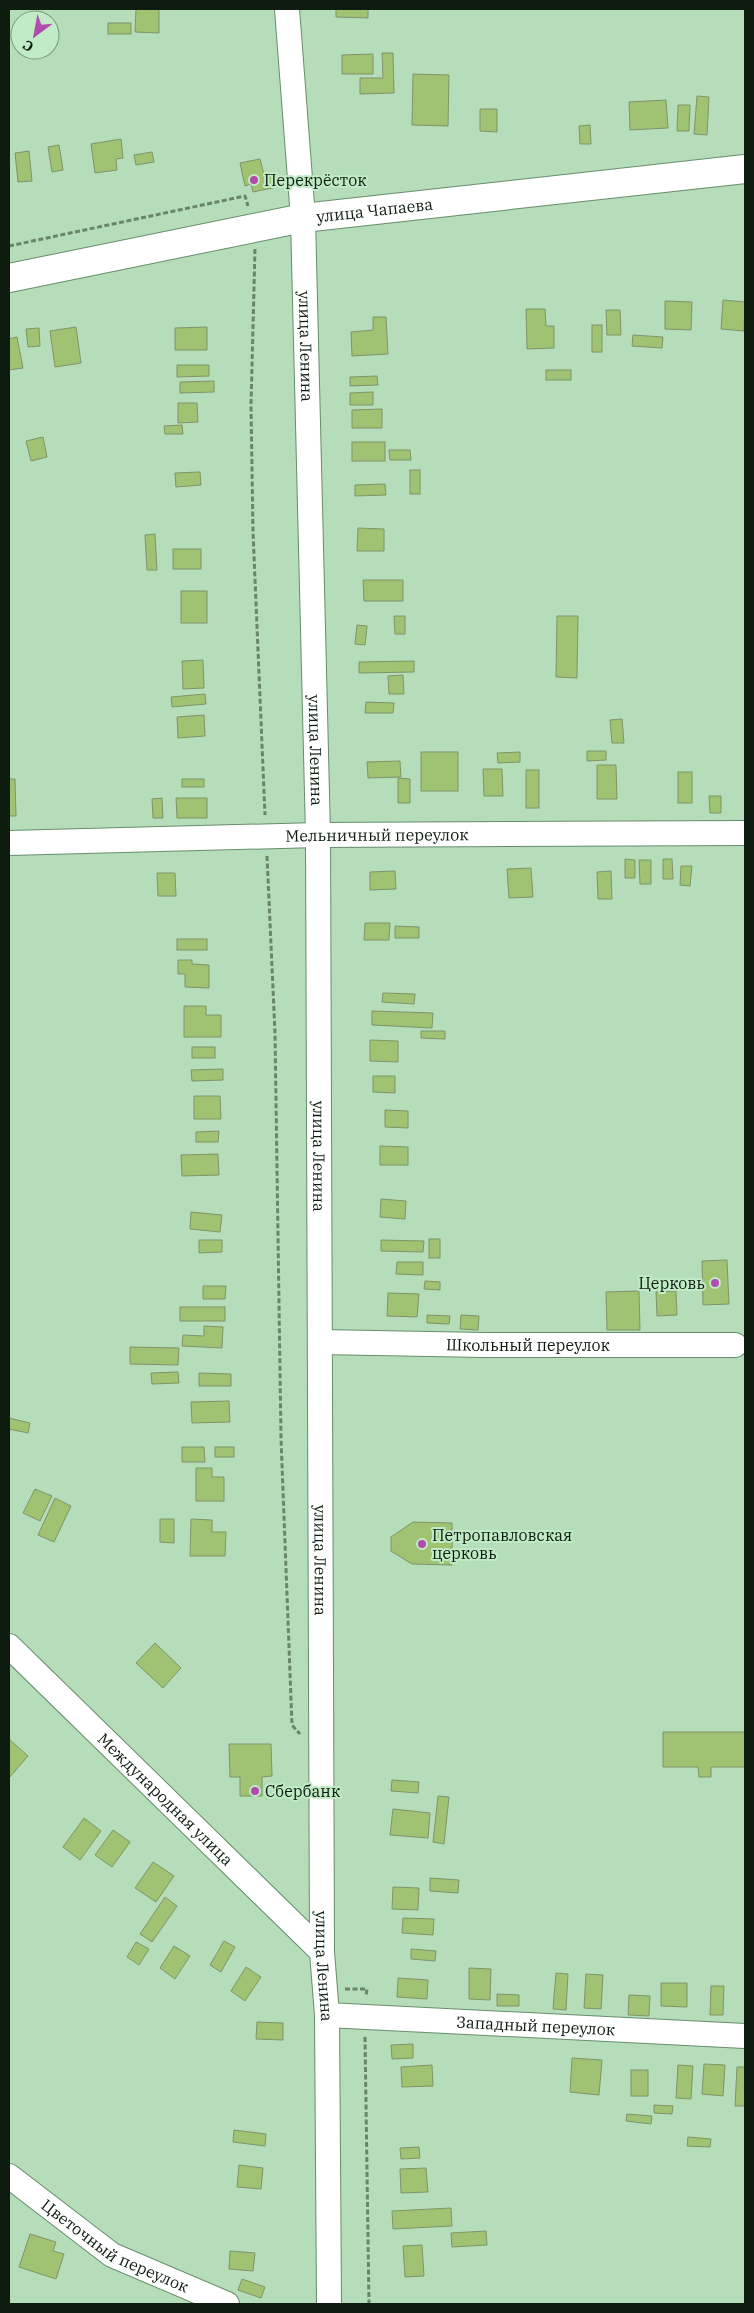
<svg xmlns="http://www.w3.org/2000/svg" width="754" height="2313" font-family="'IBM Plex Serif',serif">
  <rect width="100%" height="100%" fill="#b5ddb9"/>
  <!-- building -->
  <g fill="#9fc273" stroke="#809469">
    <polygon points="136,9 159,9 159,33 135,32"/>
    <polygon points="336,9 368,9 368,18 336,17"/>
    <rect x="108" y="23" width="23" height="11"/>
    <polygon points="382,53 393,53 394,93 360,94 360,78 383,78"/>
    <polygon points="373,54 373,74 342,74 342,55"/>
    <polygon points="413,74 449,75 448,126 412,125"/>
    <polygon points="697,96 709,97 707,135 694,134"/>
    <polygon points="666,100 668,128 630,130 629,102"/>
    <polygon points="678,105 690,105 689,131 677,131"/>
    <polygon points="480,109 497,109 497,132 480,131"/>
    <polygon points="590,125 591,144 580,144 579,126"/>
    <polygon points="121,139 123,158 116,159 117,170 95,173 91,144"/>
    <polygon points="59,145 63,170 52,172 48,147"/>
    <polygon points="29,151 32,181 18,182 15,153"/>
    <polygon points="152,152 154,162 136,165 134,155"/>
    <polygon points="260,159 265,178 274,176 277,187 253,192 251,184 245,186 240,163"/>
    <polygon points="723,300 745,302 744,331 721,329"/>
    <polygon points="665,301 692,302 691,330 665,329"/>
    <polygon points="526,309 545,309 546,326 554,326 554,348 527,349"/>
    <polygon points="606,310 620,310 621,335 607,335"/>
    <polygon points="373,317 386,317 388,354 352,356 351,332 373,330"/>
    <rect x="592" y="325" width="10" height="27"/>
    <polygon points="76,327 81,363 55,367 50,331"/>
    <polygon points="207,327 207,350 175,350 175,328"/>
    <polygon points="39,328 40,346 28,347 26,329"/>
    <polygon points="633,335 663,337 662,348 632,346"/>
    <polygon points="17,337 23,368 9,370 9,339"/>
    <polygon points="177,365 209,365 209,376 177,377"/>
    <rect x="546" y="370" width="25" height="10"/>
    <polygon points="377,376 378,385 350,386 350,377"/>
    <polygon points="214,381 214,392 180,393 180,382"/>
    <polygon points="373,392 373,405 350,405 350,393"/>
    <polygon points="178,403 197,403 198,422 178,423"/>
    <polygon points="382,409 382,428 352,428 352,410"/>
    <polygon points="182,425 183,434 165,434 164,426"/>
    <polygon points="43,437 47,457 31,461 26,441"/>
    <rect x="352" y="442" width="33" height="19"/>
    <polygon points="389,450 410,450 411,460 390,460"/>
    <rect x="410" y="470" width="10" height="24"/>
    <polygon points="200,472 201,485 176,487 175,473"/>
    <polygon points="385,484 386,495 355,496 355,485"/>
    <polygon points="358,528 384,529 384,551 357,551"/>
    <polygon points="155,534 157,570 147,570 145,535"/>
    <rect x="173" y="549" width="28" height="20"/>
    <polygon points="363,580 403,580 403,601 364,601"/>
    <rect x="181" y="591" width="26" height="32"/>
    <polygon points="394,616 405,616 405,634 395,634"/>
    <polygon points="557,616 578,616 577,678 556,677"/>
    <polygon points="357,625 367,626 365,645 355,644"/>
    <polygon points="203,660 204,688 183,689 182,661"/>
    <polygon points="414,661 414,672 359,673 359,662"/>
    <polygon points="403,675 404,694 389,694 388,676"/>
    <polygon points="205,694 206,704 172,707 171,697"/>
    <polygon points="366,702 394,703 393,713 365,713"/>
    <polygon points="204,715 205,736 178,738 177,717"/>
    <polygon points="622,719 624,743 612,743 610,720"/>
    <polygon points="587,751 606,751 606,760 587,761"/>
    <rect x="421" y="752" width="37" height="39"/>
    <polygon points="520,752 520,762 498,763 497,753"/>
    <polygon points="400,761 401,777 368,778 367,762"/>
    <polygon points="597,765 616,765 617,799 597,799"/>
    <polygon points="483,769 502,769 503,796 484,796"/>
    <rect x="526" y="770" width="13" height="38"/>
    <rect x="678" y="772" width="14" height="31"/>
    <polygon points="398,778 410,779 410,803 398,803"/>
    <polygon points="9,779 15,779 16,816 9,816"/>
    <rect x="182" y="779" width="22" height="8"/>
    <polygon points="709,796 721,796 721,813 710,813"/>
    <polygon points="162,798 163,818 153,818 152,799"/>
    <polygon points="176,798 207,798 207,818 177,818"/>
    <polygon points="625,859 635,860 635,878 625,878"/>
    <polygon points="663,859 672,859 673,879 663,879"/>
    <polygon points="639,860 651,860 651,884 640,884"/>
    <polygon points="681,866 692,866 690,886 680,885"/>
    <polygon points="531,868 533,897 509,898 507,869"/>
    <polygon points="395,871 396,889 370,890 370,872"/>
    <polygon points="611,871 612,899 598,899 597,872"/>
    <polygon points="157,873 175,873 176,896 158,896"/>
    <polygon points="365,923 390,923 389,940 364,940"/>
    <polygon points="395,926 419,927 419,938 395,938"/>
    <rect x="177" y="939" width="30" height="11"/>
    <polygon points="178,960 192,960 192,964 209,965 209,988 185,987 185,974 178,974"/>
    <polygon points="383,993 415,994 414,1004 382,1002"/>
    <polygon points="184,1006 206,1006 206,1015 221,1015 221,1037 184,1037"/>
    <polygon points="372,1011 433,1013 432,1028 372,1025"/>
    <polygon points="421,1031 445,1031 445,1039 421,1038"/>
    <polygon points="370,1040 398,1041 398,1062 370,1061"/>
    <rect x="192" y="1047" width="23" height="11"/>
    <polygon points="223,1069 223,1080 192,1081 191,1070"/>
    <polygon points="373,1076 395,1076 395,1093 373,1092"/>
    <polygon points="194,1096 220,1096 221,1119 194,1119"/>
    <polygon points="385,1110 408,1111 408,1128 385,1127"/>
    <polygon points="219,1131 218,1142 196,1142 196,1132"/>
    <polygon points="380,1146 408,1147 408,1165 380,1165"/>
    <polygon points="218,1154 219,1175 182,1176 181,1155"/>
    <polygon points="381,1199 406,1201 405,1219 380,1217"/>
    <polygon points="191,1212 222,1215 220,1232 190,1229"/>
    <rect x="429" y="1239" width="11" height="19"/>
    <polygon points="199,1240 222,1240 222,1252 199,1253"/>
    <polygon points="381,1240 424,1241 423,1252 381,1251"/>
    <polygon points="727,1260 729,1304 703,1305 702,1261"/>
    <polygon points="397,1262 423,1262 423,1275 396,1274"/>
    <polygon points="425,1281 440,1282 440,1290 424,1289"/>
    <polygon points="203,1286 226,1286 225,1299 203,1299"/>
    <polygon points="639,1291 640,1330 607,1330 606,1292"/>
    <polygon points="676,1291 677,1315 657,1316 656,1292"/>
    <polygon points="388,1293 419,1294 417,1317 387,1316"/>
    <rect x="180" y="1307" width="45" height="14"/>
    <polygon points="427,1315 450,1316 449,1324 427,1323"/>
    <polygon points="461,1315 479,1316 478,1330 460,1329"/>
    <polygon points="204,1326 223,1327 222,1348 182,1346 183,1335 204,1336"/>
    <polygon points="130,1347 179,1348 178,1365 130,1364"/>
    <polygon points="178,1372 179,1383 152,1384 151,1373"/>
    <polygon points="199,1373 231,1374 231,1386 199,1386"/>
    <polygon points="229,1401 230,1422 192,1423 191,1402"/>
    <polygon points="9,1418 30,1423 28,1433 9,1429"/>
    <polygon points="182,1447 204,1447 205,1462 182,1462"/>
    <rect x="215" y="1447" width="19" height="10"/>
    <polygon points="196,1468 212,1468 212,1477 224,1477 224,1501 196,1501"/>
    <polygon points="35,1489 52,1496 40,1521 23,1513"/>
    <polygon points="55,1498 71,1506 54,1542 38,1535"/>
    <polygon points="160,1519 174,1519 174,1543 160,1542"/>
    <polygon points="191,1519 212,1520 212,1532 226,1532 225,1556 190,1556"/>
    <polygon points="413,1522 452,1523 452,1565 412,1564 391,1551 391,1537"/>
    <polygon points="155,1643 181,1668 163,1688 136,1663"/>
    <polygon points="663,1732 745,1732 745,1767 711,1767 711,1777 699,1777 698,1767 663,1767"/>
    <polygon points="9,1739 28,1756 9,1778"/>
    <polygon points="229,1744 271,1744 272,1776 262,1777 262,1796 240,1796 240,1777 230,1777"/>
    <polygon points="392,1780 419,1782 418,1793 391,1791"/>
    <polygon points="438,1796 449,1797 444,1844 433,1842"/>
    <polygon points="393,1809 430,1813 428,1838 390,1835"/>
    <polygon points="84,1818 101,1831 80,1860 63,1847"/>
    <polygon points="113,1830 130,1842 112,1867 95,1855"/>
    <polygon points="153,1862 174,1876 156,1902 135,1888"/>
    <polygon points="430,1878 459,1880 458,1893 430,1891"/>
    <polygon points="393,1887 419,1888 418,1910 392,1909"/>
    <polygon points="165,1897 177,1906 152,1942 140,1934"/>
    <polygon points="403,1918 434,1919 433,1935 402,1933"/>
    <polygon points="224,1941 235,1947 221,1972 210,1965"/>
    <polygon points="136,1942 149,1949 139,1965 127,1957"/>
    <polygon points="174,1946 190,1956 175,1979 160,1968"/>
    <polygon points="411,1949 436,1951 435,1961 411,1959"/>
    <polygon points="246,1967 261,1977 245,2001 231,1991"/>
    <polygon points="469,1968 491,1969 490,2000 469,1999"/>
    <polygon points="556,1973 568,1974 566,2010 553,2009"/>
    <polygon points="586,1974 603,1975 601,2009 584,2008"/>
    <polygon points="398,1978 428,1980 427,1999 397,1997"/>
    <polygon points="661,1983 687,1983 687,2007 661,2006"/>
    <polygon points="711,1986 724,1986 723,2015 710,2015"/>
    <polygon points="497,1994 519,1995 519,2006 497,2006"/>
    <polygon points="629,1995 650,1996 649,2016 628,2015"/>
    <polygon points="257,2022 283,2023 283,2040 256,2039"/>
    <polygon points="413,2044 413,2058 392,2059 391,2045"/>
    <polygon points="572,2058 602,2060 599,2095 570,2092"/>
    <polygon points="704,2064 725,2065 723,2096 702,2094"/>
    <polygon points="432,2065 433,2086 402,2087 401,2067"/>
    <polygon points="678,2065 693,2066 691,2099 676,2098"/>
    <polygon points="737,2067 745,2067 745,2106 735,2106"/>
    <rect x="631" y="2070" width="17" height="26"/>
    <polygon points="654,2105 673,2106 672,2114 654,2113"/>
    <polygon points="627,2114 652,2116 651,2124 626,2121"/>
    <polygon points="234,2130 266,2134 265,2146 233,2142"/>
    <polygon points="688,2137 711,2139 710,2147 687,2146"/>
    <polygon points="419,2147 420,2158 401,2159 400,2148"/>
    <polygon points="239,2165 263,2168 261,2189 237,2187"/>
    <polygon points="426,2168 428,2192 401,2193 400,2169"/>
    <polygon points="451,2208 452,2226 393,2229 392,2211"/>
    <polygon points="486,2231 487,2245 452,2247 451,2233"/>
    <polygon points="30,2234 56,2242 53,2251 64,2254 56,2279 19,2267"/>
    <polygon points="422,2245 424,2276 405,2277 403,2246"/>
    <polygon points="230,2251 255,2253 253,2271 229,2269"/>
    <polygon points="242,2279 265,2287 261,2298 238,2290"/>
  </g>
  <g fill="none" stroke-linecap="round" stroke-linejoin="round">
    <defs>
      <g id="minor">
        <path id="s1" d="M287,9L303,218L318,835L322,1952L327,2015L329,2304"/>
        <path id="s2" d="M9,843L318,835L745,833"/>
        <path id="s3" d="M320,1342L484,1345H735"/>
        <path id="s4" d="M9,1646L322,1952"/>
        <path id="s5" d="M327,2015L745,2036"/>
        <path id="s6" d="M9,2176L112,2255L227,2304"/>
      </g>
      <g id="major">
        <path id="s7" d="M9,278L303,218L745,169"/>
      </g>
    </defs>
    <!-- minor casing -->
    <use href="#minor" stroke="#678d6c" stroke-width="26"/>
    <!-- major casing -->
    <use href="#major" stroke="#678d6c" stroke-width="30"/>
    <!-- path -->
    <g stroke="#69856c" stroke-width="3" stroke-dasharray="5 2.5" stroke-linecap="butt">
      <polyline points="9,246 245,196 248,206"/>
      <polyline points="255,249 251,405 253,532 265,815"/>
      <polyline points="267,856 275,1033 281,1438 292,1725 300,1734"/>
      <polyline points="345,1989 367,1989 366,1996"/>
      <polyline points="365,2037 369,2304"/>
    </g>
    <!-- minor -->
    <use href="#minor" stroke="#fff" stroke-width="24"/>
    <!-- major -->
    <use href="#major" stroke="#fff" stroke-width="28"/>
  </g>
  <!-- markers -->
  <g fill="#b14bb0" stroke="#c1eac6" stroke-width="2">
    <circle cx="254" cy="180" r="5"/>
    <circle cx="715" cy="1283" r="5"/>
    <circle cx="422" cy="1544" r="5"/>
    <circle cx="255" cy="1791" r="5"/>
  </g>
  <g text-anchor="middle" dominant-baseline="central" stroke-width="4" stroke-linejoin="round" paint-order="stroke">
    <!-- poi labels -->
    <g font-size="16" fill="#0d1c0f" stroke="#c1eac6" text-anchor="start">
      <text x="264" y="180">Перекрёсток</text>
      <text x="705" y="1283" text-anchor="end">Церковь</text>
      <text x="432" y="1535">Петропавловская<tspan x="432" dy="18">церковь</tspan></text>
      <text x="265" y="1791">Сбербанк</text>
    </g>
    <!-- street labels -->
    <g font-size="16" fill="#0d1c0f" stroke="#c1eac6">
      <text stroke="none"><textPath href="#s7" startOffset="372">улица Чапаева</textPath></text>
      <text stroke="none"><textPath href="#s1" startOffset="338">улица Ленина</textPath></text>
      <text stroke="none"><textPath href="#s1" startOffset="742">улица Ленина</textPath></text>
      <text stroke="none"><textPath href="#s2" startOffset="368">Мельничный переулок</textPath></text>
      <text stroke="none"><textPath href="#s1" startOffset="1148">улица Ленина</textPath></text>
      <text stroke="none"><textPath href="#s3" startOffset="208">Школьный переулок</textPath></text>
      <text stroke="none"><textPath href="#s1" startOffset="1552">улица Ленина</textPath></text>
      <text stroke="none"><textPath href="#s4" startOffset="219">Международная улица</textPath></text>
      <text stroke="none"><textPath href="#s1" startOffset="1958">улица Ленина</textPath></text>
      <text stroke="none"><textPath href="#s5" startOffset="209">Западный переулок</textPath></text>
      <text stroke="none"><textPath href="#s6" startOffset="128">Цветочный переулок</textPath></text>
    </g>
  </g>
  <!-- border -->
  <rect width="754" height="2313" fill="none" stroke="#0d1c0f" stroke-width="20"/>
  <!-- north arrow -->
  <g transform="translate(35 35) rotate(212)"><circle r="24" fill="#c1eac6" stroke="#79987d"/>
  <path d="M0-4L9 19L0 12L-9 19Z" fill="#b14bb0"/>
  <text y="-8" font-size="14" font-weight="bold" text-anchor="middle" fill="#0d1c0f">С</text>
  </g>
</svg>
